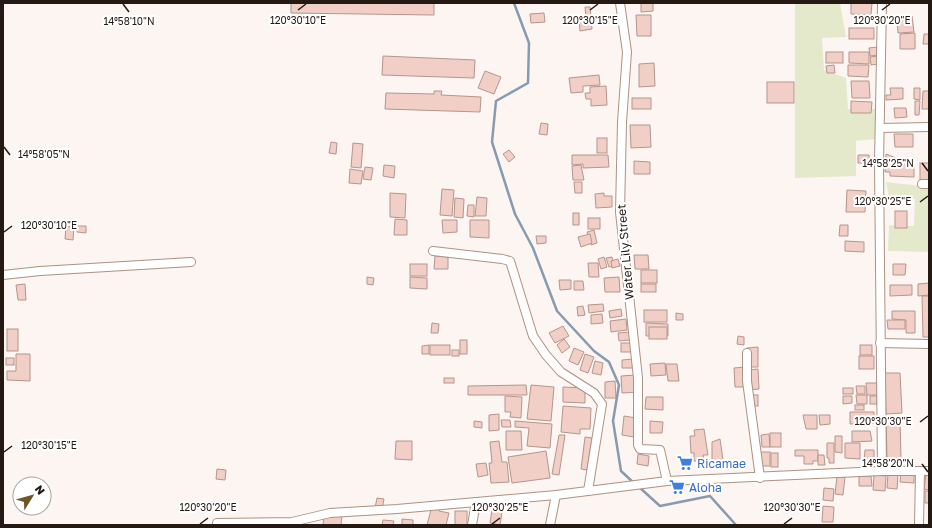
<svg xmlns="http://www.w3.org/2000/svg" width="932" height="528" font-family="'Golos Text',sans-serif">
  <rect width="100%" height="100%" fill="#fcf5f2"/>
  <!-- green -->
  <g fill="#e5e9cc">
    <polygon points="795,3 840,3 846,37 822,38 824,70 846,78 848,109 876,109 875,139 856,141 856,176 795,178"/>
    <polygon points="886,182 929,187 929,252 888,251 889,225 914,226 915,199 889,198"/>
  </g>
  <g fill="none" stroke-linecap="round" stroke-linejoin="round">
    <!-- stream -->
    <g stroke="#869ab0" stroke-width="2.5">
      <polyline points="514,3 529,43 528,83 496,101 492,142 515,214 533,248 557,311 594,351 609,362 619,385 613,421 621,471 635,484"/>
      <polyline points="639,487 660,506 710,496 736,525"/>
    </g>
  </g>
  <!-- building -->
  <g fill="#f2cfc6" stroke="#b5958c">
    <polygon points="291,3 434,3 434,15 291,13"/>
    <polygon points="641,3 653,3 653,11 641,12"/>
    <polygon points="851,3 872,3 871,15 851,14"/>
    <polygon points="585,7 590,7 591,17 586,17"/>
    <polygon points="544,13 545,22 531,23 530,14"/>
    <polygon points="636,15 651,15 651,36 637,36"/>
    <polygon points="912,16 914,32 898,33 897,17"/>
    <polygon points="591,19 592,29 580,31 579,20"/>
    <rect x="849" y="28" width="25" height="11"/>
    <polygon points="915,33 915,49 900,49 900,34"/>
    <polygon points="924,34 929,34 929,44 923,44"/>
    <polygon points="877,47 878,55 870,56 869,48"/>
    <rect x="826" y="52" width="17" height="11"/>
    <polygon points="849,52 869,52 869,64 849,63"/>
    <polygon points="383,56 475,60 474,78 382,75"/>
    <polygon points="878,56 879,64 871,65 870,57"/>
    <polygon points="654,63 655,86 639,87 639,64"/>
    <polygon points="834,65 835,73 827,73 826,66"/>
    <polygon points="848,65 869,65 868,77 848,76"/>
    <polygon points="485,71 501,77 494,94 478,88"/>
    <polygon points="599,75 600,85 583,86 583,92 571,93 569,78"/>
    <polygon points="851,81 869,81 870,98 852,98"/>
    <rect x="767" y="82" width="27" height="21"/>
    <polygon points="606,86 607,105 591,106 591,99 586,99 585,93 590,93 590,87"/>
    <polygon points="890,88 903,88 903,99 886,100 886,95 891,95"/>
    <polygon points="914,88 920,88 920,100 914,99"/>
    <polygon points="434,91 442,91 441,95 481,97 480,112 385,109 386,93 434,94"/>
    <polygon points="923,91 929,91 929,109 922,109"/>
    <rect x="632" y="98" width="19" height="11"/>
    <polygon points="851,101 872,102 871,113 851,113"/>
    <polygon points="915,101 920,101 919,115 915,115"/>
    <polygon points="894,108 906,108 907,117 895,118"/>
    <polygon points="541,123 548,124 547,135 539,134"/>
    <polygon points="630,125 650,125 651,147 631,148"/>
    <polygon points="894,134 913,134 913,147 895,147"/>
    <rect x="597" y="138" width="10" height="15"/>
    <polygon points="331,142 337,143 336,154 329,153"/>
    <polygon points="353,143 363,144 361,168 351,167"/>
    <polygon points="509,150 515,157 509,162 503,154"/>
    <polygon points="886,154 914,165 914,177 890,176 890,172 885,172"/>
    <polygon points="572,155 608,155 609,167 583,168 583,164 572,165"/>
    <polygon points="858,155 869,155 870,163 858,163"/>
    <polygon points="634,161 650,162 650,174 634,174"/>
    <rect x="920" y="163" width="9" height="17"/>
    <polygon points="384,165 395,166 394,178 383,176"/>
    <polygon points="581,165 584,180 573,180 572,166"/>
    <polygon points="365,167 373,168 371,180 363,179"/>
    <polygon points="350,169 363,171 361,184 349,183"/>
    <polygon points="574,182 582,182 582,193 575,193"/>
    <polygon points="442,189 454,190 452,216 440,215"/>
    <polygon points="847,190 866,191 865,212 846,212"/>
    <polygon points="390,193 406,194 405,218 390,217"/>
    <polygon points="604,193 604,196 612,196 612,207 596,208 595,194"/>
    <polygon points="477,197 487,198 486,216 475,216"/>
    <polygon points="455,198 464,199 463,218 454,217"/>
    <polygon points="468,205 474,205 474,217 467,216"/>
    <rect x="895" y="211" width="12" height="17"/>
    <rect x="573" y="213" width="6" height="12"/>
    <rect x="588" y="218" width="12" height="11"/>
    <polygon points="395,219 407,220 407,235 394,235"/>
    <polygon points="442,220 457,220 457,232 443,233"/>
    <polygon points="470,220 489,220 489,238 470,237"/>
    <polygon points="840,225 848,225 848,236 839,236"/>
    <polygon points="66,226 74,227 73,240 65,239"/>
    <polygon points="77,226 86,226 86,233 77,232"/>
    <polygon points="594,230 597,243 591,245 587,232"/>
    <polygon points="590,234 592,243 581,247 578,237"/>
    <polygon points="536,236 546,236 546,243 537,244"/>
    <polygon points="845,241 864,242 864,252 845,251"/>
    <polygon points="634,255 648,255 649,269 635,269"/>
    <polygon points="435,256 448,257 448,269 434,269"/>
    <polygon points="604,257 607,267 601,269 598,259"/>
    <polygon points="612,257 614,266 609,267 606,258"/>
    <polygon points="618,259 620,266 612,268 611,261"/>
    <polygon points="588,263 598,263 599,277 589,277"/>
    <rect x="410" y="264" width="17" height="12"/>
    <polygon points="893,264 906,264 905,275 893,275"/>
    <rect x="641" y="270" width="16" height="13"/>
    <polygon points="367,277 374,278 373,285 367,284"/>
    <polygon points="410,277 427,278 427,289 410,288"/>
    <polygon points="619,277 620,292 605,292 604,278"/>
    <polygon points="559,280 571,280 571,289 560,290"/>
    <polygon points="574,281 583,281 584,290 574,290"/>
    <polygon points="929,283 929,295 918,296 918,284"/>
    <polygon points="25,284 26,300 18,300 16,285"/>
    <rect x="641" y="284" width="15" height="8"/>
    <polygon points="890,285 912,285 912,295 890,296"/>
    <polygon points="922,296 929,296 929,337 923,337"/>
    <polygon points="603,304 604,311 589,313 588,305"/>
    <polygon points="583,306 585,315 578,316 577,307"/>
    <polygon points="621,309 622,316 610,318 609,311"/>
    <rect x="644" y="310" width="23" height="12"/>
    <polygon points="892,311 915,311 915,333 906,333 906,320 892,319"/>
    <polygon points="676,313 683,314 683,320 676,320"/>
    <polygon points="602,314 603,323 591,324 591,315"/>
    <polygon points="626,319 627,330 611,332 610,321"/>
    <polygon points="887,320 905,320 905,329 888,329"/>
    <polygon points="432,323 439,324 438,333 431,333"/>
    <polygon points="646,323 668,324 668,336 646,336"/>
    <polygon points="563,326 569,336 555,343 549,333"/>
    <rect x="649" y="327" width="18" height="12"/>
    <rect x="7" y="329" width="11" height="22"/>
    <polygon points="630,332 630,340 619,341 618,333"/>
    <polygon points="738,336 744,337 744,345 737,344"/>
    <polygon points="564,339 570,347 562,353 557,345"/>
    <rect x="460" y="340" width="7" height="14"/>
    <rect x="621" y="343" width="10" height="9"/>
    <polygon points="429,345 429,354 422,354 422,346"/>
    <rect x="430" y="345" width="20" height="10"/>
    <rect x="860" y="345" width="12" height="10"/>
    <polygon points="758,347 758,367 748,367 747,348"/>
    <polygon points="574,348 584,352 578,365 569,361"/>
    <rect x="452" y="350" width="7" height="6"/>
    <polygon points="16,354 30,354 30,381 7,380 7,371 16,371"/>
    <polygon points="585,354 594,357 588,373 580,370"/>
    <rect x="859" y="356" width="15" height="13"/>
    <rect x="6" y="358" width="8" height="7"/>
    <polygon points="633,359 633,368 622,368 622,360"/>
    <polygon points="595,361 603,363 601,375 592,373"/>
    <polygon points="665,363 666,375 651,376 650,364"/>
    <polygon points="666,364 677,364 679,381 668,381"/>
    <polygon points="745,367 745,387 735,387 734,368"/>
    <polygon points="758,369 759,389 748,390 747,370"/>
    <polygon points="885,373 900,373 902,413 886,414"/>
    <polygon points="636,375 638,392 622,393 621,376"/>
    <rect x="444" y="378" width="10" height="5"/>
    <polygon points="615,381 616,398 605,398 605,382"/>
    <polygon points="866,383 877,383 877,395 867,395"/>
    <polygon points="526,385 527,395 468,395 468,386"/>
    <polygon points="531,385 554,387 551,421 527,419"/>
    <polygon points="856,386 865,386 865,394 857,394"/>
    <polygon points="563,387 585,388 585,403 563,402"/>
    <rect x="843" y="388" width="10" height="6"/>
    <rect x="751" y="395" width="7" height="11"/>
    <polygon points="856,395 867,395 867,404 857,404"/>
    <polygon points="505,396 522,397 521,418 510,417 511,412 505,412"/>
    <polygon points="843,396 852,396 852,403 843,404"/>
    <rect x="870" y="396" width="7" height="8"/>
    <polygon points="646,397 663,397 663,410 645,409"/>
    <rect x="855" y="405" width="9" height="5"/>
    <polygon points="563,406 591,408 590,429 580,429 580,434 561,432"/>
    <polygon points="850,412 874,412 874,423 850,424"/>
    <polygon points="499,414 499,430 489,431 489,415"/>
    <polygon points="803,415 817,415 817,429 806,429"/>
    <polygon points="819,415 830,415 830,424 820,425"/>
    <polygon points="624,416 636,418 634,437 622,435"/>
    <polygon points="886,418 900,418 901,459 887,459"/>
    <polygon points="501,420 510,420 511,427 502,427"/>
    <polygon points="474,421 482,422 482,428 474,427"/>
    <polygon points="515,421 552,424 550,448 527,446 529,428 515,427"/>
    <polygon points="650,421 663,422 662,433 650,433"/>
    <polygon points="704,429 708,455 703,455 704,461 694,461 694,453 691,453 690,436 695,436 694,430"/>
    <polygon points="506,431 521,431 522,450 506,450"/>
    <polygon points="852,431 870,431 872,441 852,442"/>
    <rect x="770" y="433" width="11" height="14"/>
    <polygon points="769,434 770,447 762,447 761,435"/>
    <polygon points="559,435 565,435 559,475 552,474"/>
    <polygon points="835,436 842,436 842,453 835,452"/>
    <polygon points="585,437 592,438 587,470 581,469"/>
    <polygon points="720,439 723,460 712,461 712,442"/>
    <polygon points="396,441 412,441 412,460 395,459"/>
    <polygon points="499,441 502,462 507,462 509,482 491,483 489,463 492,463 490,442"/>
    <polygon points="827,443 834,443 834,463 829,463 829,458 827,458"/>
    <polygon points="845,443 860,443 860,459 845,458"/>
    <polygon points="795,450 818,450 818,461 813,461 813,464 804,464 804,456 795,456"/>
    <polygon points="865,450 874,450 874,462 864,462"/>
    <polygon points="546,451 550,478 512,483 508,457"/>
    <rect x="759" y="452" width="11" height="14"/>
    <rect x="771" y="453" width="7" height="14"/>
    <polygon points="638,454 649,456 648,466 637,464"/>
    <polygon points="818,455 824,455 825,465 818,465"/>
    <polygon points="486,463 488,475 478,477 476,464"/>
    <polygon points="217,469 226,470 225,480 216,479"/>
    <polygon points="888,473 898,474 897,489 887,488"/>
    <polygon points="901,473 914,474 914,483 900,482"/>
    <polygon points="926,474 929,474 929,490 924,489"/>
    <polygon points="874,475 886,476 885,491 873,490"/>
    <polygon points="837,476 845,477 843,495 835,494"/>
    <polygon points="859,476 871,476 872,486 859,486"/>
    <polygon points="824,488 834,489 833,501 823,500"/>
    <rect x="925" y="491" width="4" height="12"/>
    <polygon points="377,498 384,499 382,509 375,508"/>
    <polygon points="432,506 440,508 439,511 449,513 446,525 427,525"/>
    <polygon points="823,506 834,507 833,522 822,522"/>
    <polygon points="492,510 502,512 500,525 490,523"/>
    <rect x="455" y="511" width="12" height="14"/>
    <polygon points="324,514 342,515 341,525 323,525"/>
    <polygon points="402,519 413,520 413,525 402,525"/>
    <polygon points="383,520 394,521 393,525 382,525"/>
  </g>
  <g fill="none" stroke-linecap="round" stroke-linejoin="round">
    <defs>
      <g id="street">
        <polyline points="620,3 627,52 622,122 620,212 638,378 638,445 640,449 660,450 667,481"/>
        <polyline points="882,3 879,162 882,471"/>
        <polyline points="880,128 929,127"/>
        <polyline points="922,184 929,184"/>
        <polyline points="433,251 502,259 510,261 533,336 546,355 561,372 594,393 602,404 588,491"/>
        <polyline points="3,275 40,271 191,262"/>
        <polyline points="880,343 929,344"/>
        <polyline points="747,353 747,381 760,478"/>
        <polyline points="217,525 217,523 292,522 330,513 397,509 556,495 667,481 882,471 929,471"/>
        <polyline points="472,525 476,502"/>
        <polyline points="550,525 556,495"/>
        <polyline points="919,525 920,471"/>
      </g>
    </defs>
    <!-- street casing -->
    <use href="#street" stroke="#ae9182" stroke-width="10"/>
    <!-- street -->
    <use href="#street" stroke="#fff" stroke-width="8"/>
  </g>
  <!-- ticks -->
  <path fill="none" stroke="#241913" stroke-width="1.5" d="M123,4L129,12M298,10L306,4M590,10L598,4M882,10L890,4M4,147L10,155M922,163L928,171M920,202L928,196M4,232L12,226M920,422L928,416M4,452L12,446M922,464L928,472M200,524L208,518M492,524L500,518M784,524L792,518"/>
  <!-- icons -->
  <defs>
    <symbol id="supermarket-bare" viewBox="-9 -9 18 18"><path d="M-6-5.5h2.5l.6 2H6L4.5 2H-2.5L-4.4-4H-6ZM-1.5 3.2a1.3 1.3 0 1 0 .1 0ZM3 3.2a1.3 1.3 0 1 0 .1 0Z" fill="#3f7fe0" stroke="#fff" stroke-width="2.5" paint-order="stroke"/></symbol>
  </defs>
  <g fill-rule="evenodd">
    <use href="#supermarket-bare" x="674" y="452" width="22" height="22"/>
    <use href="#supermarket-bare" x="666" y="476" width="22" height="22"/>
  </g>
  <g text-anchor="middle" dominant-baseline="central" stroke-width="4" stroke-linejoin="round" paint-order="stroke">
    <!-- street labels -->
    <g font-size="12" fill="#241913" stroke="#fff">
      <text transform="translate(625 252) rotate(-95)">Water Lily Street</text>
    </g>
    <!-- shop labels -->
    <g font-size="12" fill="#366cbe" stroke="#fff" text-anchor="start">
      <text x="697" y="463">Ricamae</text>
      <text x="689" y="487">Aloha</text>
    </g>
  </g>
  <g font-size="10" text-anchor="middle" fill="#241913" stroke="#fff" stroke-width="4" stroke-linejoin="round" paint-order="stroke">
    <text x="298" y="24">120°30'10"E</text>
    <text x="590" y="24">120°30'15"E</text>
    <text x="882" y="24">120°30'20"E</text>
    <text x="129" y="25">14°58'10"N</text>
    <text x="44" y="158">14°58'05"N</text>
    <text x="888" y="167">14°58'25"N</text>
    <text x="883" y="205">120°30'25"E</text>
    <text x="49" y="229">120°30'10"E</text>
    <text x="883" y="425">120°30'30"E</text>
    <text x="49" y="449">120°30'15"E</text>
    <text x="888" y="467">14°58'20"N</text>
    <text x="208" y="511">120°30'20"E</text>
    <text x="500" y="511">120°30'25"E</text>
    <text x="792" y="511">120°30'30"E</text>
  </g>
  <!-- border -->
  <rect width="932" height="528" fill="none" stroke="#241913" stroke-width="8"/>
  <!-- north arrow -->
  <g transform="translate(32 496) rotate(53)"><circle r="19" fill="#ffffff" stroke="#a7a3a1"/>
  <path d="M0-3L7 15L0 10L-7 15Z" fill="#6c5625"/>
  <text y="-6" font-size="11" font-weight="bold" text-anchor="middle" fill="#241913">N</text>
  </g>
</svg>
